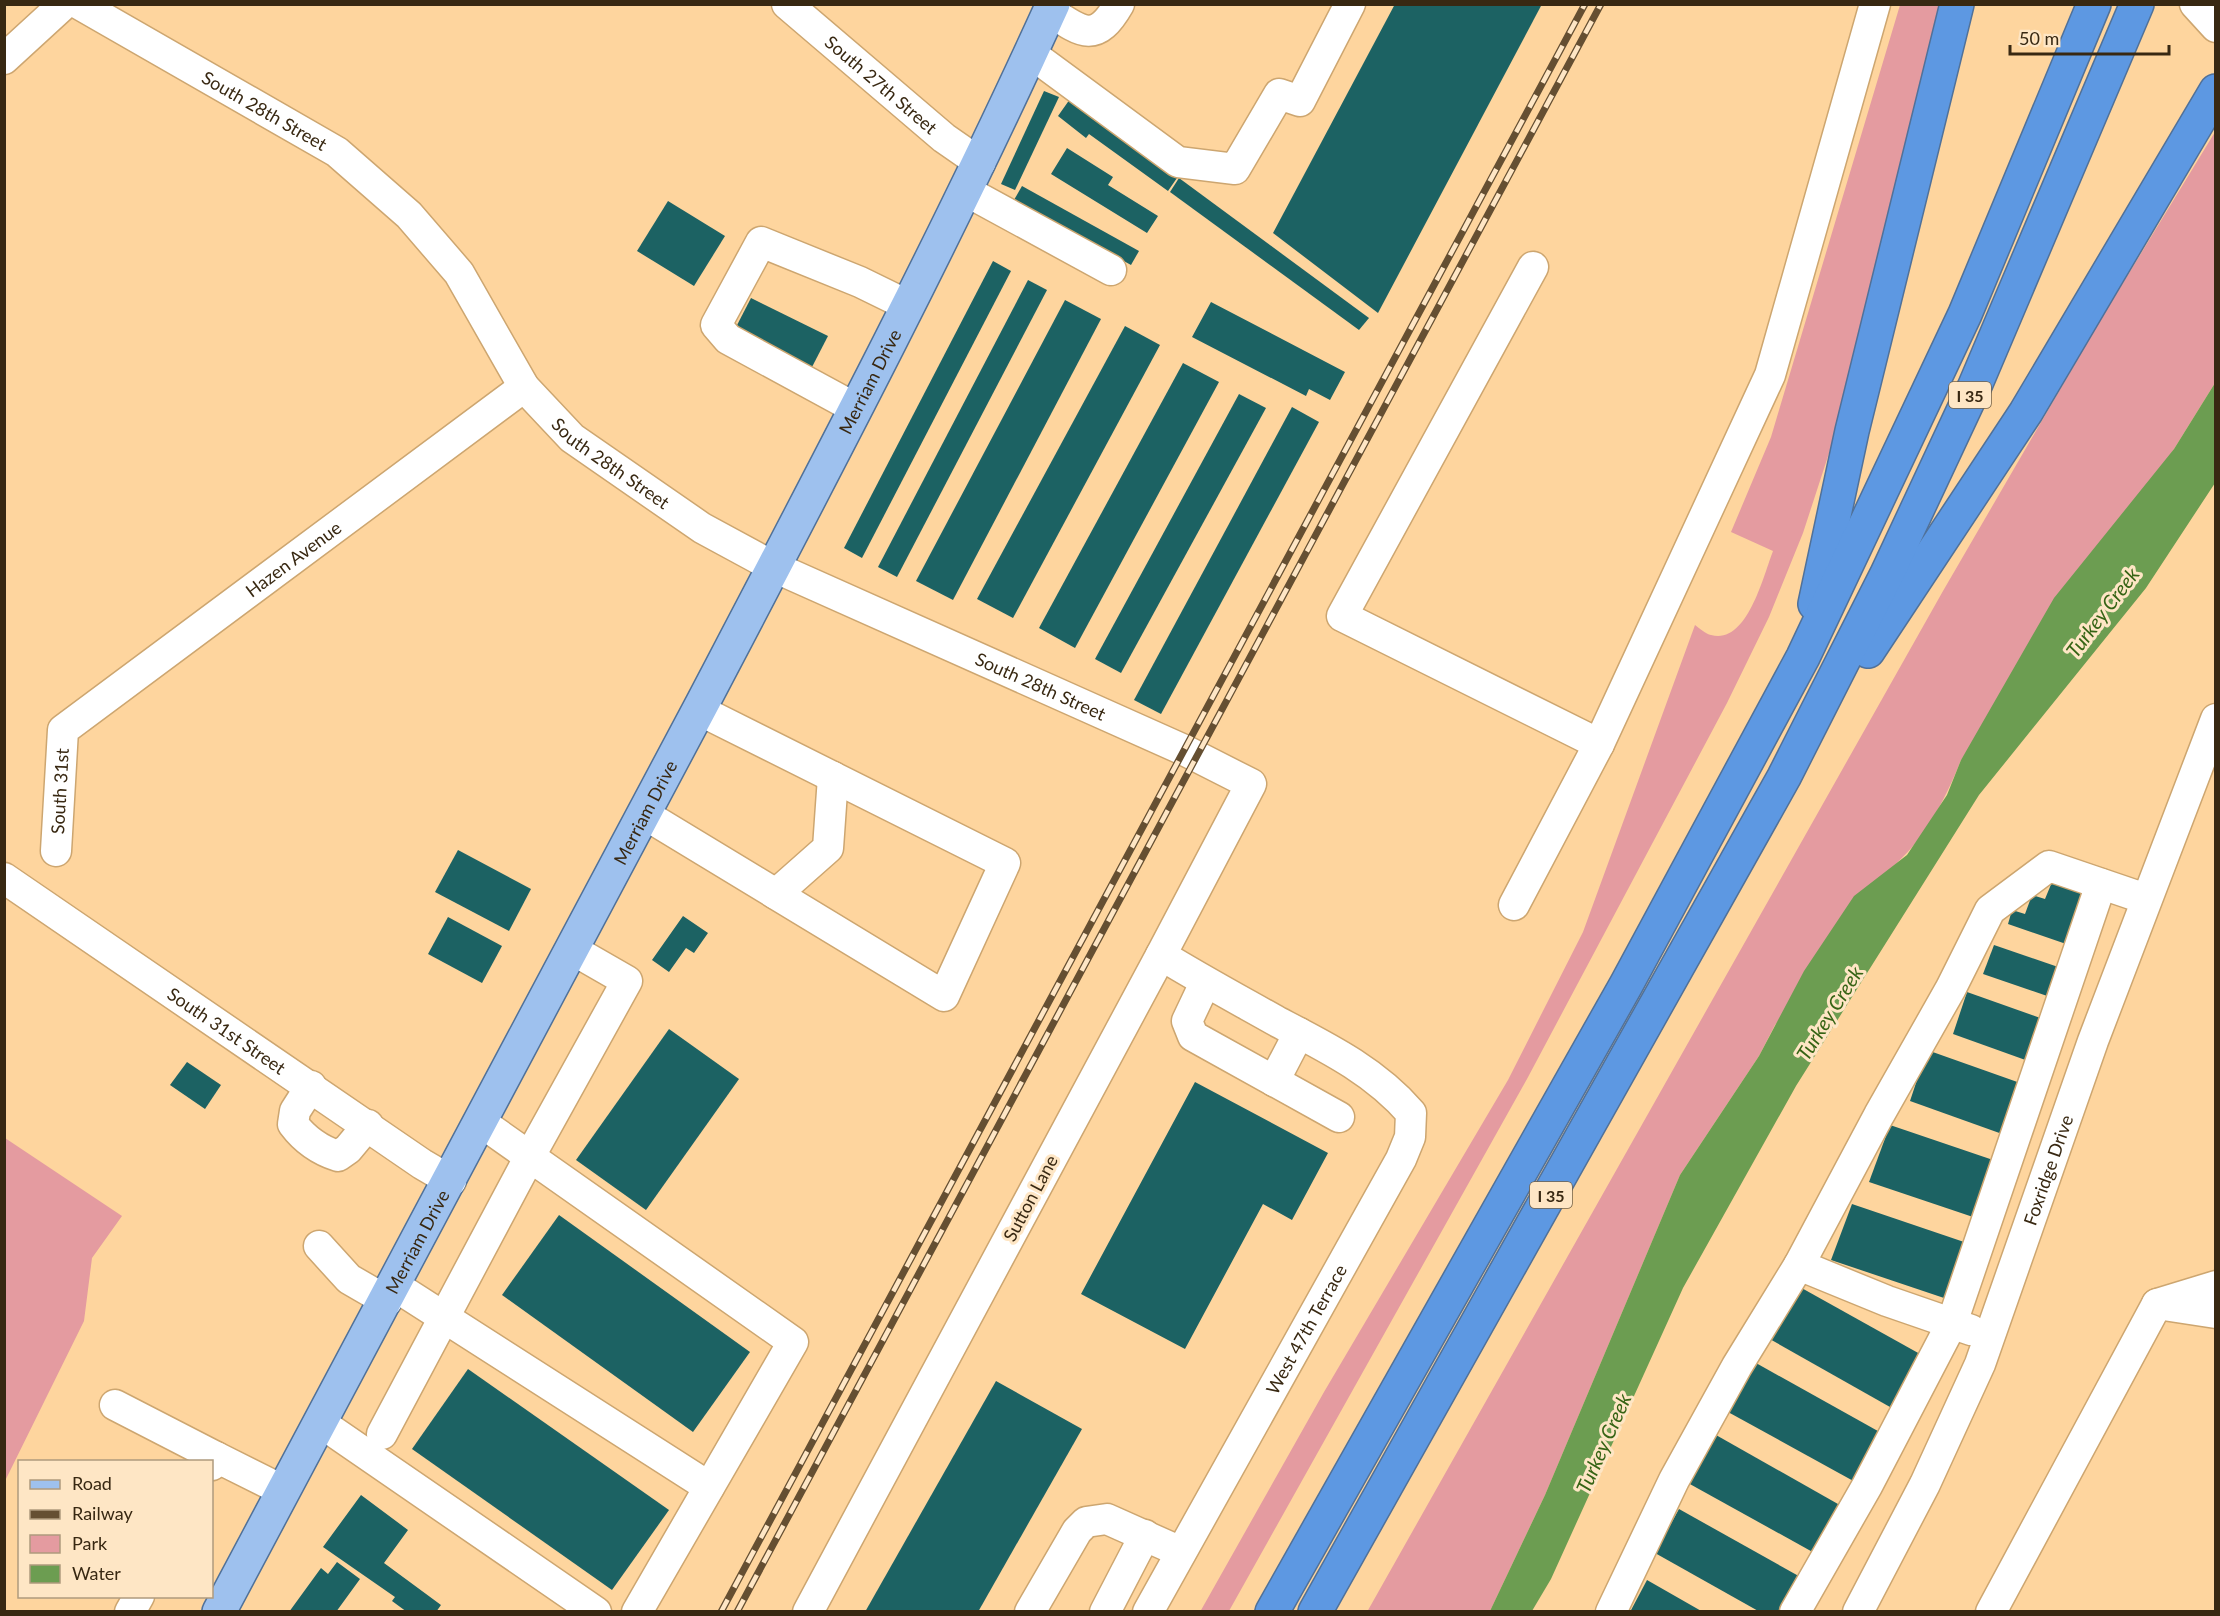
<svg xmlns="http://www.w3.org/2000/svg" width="2220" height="1616" font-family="Lato,sans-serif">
  <rect width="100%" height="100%" fill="#fed59e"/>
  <!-- green -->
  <g fill="#e49ba0">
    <path d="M1900,5H1940L1831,447L1803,533L1769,617L1727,703L1527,1079L1229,1611L1200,1612L1324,1392L1508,1080L1583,932L1695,625C1699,628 1706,634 1711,635C1747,645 1763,577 1773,551L1731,532L1771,437Z"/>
    <path d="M2215,132V383L2174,449L1961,760C1945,800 1924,841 1890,869L1775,1025L1759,1056L1680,1175L1545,1495L1490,1611L1367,1612L1943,591L2101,319Z"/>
    <polygon points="5,1138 122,1216 92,1258 84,1321 5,1481"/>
  </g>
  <!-- water -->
  <polygon fill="#6c9d51" points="2215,383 2215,483 2146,588 1979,795 1796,1086 1683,1288 1551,1579 1532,1611 1490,1611 1545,1495 1680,1175 1759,1056 1804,971 1854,896 1907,855 1947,795 1961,760 2054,598 2174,449"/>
  <!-- building -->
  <g fill="#1c6263">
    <polygon points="1395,4 1542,4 1378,313 1273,233"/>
    <polygon points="1044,91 1059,97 1015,190 1001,184"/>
    <polygon points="1070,99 1177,178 1168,191 1089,134 1086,138 1058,116"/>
    <polygon points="1067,148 1113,177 1108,185 1158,216 1147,233 1051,174"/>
    <polygon points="1179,178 1369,318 1359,330 1170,192"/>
    <polygon points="1022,186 1139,251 1131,265 1014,200"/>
    <polygon points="668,201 725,236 694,286 637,251"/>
    <polygon points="993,261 1011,271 862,558 844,548"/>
    <polygon points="1028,280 1047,290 897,577 878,567"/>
    <polygon points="751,298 828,336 812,367 735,329"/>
    <polygon points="1065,300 1101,319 953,600 916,581"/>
    <polygon points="1211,302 1345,372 1330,400 1309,389 1306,396 1192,337"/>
    <polygon points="1125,326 1160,345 1013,618 977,599"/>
    <polygon points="1183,363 1219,382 1075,648 1039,628"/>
    <polygon points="1239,394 1266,408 1121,673 1095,659"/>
    <polygon points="1292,407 1319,422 1161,714 1134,700"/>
    <polygon points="458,850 531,889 509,931 435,892"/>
    <polygon points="2052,882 2090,895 2072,946 2008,924 2012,910 2025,914 2032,895 2045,899"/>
    <polygon points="683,916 708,933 694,953 686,948 669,972 652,960"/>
    <polygon points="448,917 502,946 482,983 428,954"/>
    <polygon points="1994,945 2064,969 2053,998 1983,974"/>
    <polygon points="1967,992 2046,1020 2031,1062 1953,1034"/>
    <polygon points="669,1029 739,1079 646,1210 576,1160"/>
    <polygon points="1927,1050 2023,1084 2005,1135 1910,1101"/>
    <polygon points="187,1062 221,1085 205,1109 170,1085"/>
    <polygon points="1195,1082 1328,1153 1292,1220 1263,1204 1185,1349 1081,1294"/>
    <polygon points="1890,1125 1996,1161 1976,1218 1869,1182"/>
    <polygon points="1852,1204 1967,1243 1947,1299 1831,1260"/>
    <polygon points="559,1215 750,1352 693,1432 502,1295"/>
    <polygon points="1798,1286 1920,1354 1890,1407 1768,1338"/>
    <polygon points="1756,1363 1885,1435 1857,1483 1728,1412"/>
    <polygon points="468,1369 669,1510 612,1590 412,1449"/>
    <polygon points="996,1381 1082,1429 978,1612 865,1612"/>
    <polygon points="1716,1435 1845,1508 1818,1555 1688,1483"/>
    <polygon points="361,1495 408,1530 384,1563 441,1605 436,1612 407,1612 392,1601 395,1597 323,1547"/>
    <polygon points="1679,1509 1804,1579 1785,1612 1760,1612 1655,1553"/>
    <polygon points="337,1562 360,1579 336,1612 289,1612 321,1568 328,1574"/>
    <polygon points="1647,1580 1703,1612 1630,1612"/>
  </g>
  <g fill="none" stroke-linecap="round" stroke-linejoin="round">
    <defs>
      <g id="minor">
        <path id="s1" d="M79,4L337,152L409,215L459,273L524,387L572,438L702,528L774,567L1184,750L1251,784L1161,955L808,1612"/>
        <path id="s2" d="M787,4L944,138L980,163"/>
        <polyline points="2195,4 2216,27"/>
        <path d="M1050,11C1082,33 1096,44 1119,4"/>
        <polyline points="1030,53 1178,162 1235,169 1279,94 1300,101 1350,4"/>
        <polyline points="4,59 64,4"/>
        <polyline points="966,191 1111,270"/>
        <polyline points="1533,267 1342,616 1599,744 1770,375 1875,4"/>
        <polyline points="855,408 728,339 716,325 761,242 860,282 907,305"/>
        <polyline points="644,814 944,996 1005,863 699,710"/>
        <path id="s3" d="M56,851L63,730L524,387"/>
        <path id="s4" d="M4,878L422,1164L451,1181"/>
        <polyline points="776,894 828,848 833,777"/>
        <polyline points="1514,905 1599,744"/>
        <polyline points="1205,983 1187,1021 1193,1036 1339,1117"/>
        <polyline points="1274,1081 1299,1033"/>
        <path d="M311,1086L295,1111L293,1124C305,1140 319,1150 338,1156L348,1149L368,1125"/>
        <polyline points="482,1123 793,1342 637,1612"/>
        <polyline points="319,1246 349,1279 387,1301"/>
        <polyline points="395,1286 709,1487"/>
        <polyline points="2216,1286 2157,1304 2216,1313"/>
        <polyline points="1971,1330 1887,1301 1799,1265 1879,1115 1951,988 1990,910 2049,866 2146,899"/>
        <polyline points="115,1405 216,1457"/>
        <polyline points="321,1423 596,1612"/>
        <polyline points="382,1434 530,1156 627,981 573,950"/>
        <polyline points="212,1465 216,1457 284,1491"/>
        <polyline points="130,1612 139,1596"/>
        <polyline points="1030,1612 1077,1531 1086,1522 1107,1519 1181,1552"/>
        <polyline points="1105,1612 1145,1535"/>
        <path id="s5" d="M1148,1612L1401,1159L1410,1137L1411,1113C1375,1071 1326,1047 1278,1022C1239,1000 1200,979 1161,955"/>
        <polyline points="1611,1612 1674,1480 1737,1366 1799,1265"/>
        <polyline points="1795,1612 1867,1486 1952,1323 2101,884"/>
        <path id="s6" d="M1858,1612L1925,1484L1980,1364L2093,1041L2216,719"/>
        <polyline points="1991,1612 2157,1304"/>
      </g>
      <g id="major">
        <path id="s7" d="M219,1612C381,1309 543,1007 702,704C823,473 945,242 1053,4"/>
      </g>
      <g id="highway">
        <polyline points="1815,604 1852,431 1957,4"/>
        <polyline points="1868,651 2026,412 2216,91"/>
        <polyline points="1272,1612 1626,985 1803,657 1965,314 2094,4"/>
        <polyline points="1315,1612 1784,777 1887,574 1974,388 2137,4"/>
      </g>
    </defs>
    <!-- minor casing -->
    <use href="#minor" stroke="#cda670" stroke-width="33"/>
    <!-- major casing -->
    <use href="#major" stroke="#507199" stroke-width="36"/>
    <!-- highway casing -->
    <use href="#highway" stroke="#507199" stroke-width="36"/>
    <!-- minor -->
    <use href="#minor" stroke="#fff" stroke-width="30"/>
    <!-- major -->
    <use href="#major" stroke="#9ec1ee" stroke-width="33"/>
    <!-- highway -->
    <use href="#highway" stroke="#5d98e2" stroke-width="33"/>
    <defs>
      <g id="rail">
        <polyline points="721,1612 1585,4"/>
        <polyline points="737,1612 1601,4"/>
      </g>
    </defs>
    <!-- rail casing -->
    <use href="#rail" stroke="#654f32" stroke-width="7"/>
    <!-- rail -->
    <use href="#rail" stroke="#fee6c5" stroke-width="4.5" stroke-dasharray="14" stroke-linecap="butt"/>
  </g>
  <g text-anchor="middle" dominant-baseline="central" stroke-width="6" stroke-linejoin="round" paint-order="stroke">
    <!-- shield labels -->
    <g fill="#fee6c5" stroke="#736148" stroke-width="1.5">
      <rect x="1949" y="382" width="42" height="26" rx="4.5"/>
      <rect x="1530" y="1182" width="42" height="26" rx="4.5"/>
    </g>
    <g font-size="16" font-weight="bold" fill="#382812">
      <text x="1970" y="395">I 35</text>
      <text x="1551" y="1195">I 35</text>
    </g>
    <!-- street labels -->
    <g font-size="18" fill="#382812" stroke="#fee6c5">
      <text stroke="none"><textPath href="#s2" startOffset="124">South 27th Street</textPath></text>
      <text stroke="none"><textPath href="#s1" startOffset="214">South 28th Street</textPath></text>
      <text stroke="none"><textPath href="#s7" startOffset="1392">Merriam Drive</textPath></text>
      <text stroke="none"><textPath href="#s1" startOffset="717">South 28th Street</textPath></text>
      <text stroke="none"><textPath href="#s3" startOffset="408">Hazen Avenue</textPath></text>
      <text stroke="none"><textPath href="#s1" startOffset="1203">South 28th Street</textPath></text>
      <text stroke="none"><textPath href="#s3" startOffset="60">South 31st</textPath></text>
      <text stroke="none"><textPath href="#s7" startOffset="906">Merriam Drive</textPath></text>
      <text stroke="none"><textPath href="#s4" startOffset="270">South 31st Street</textPath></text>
      <text stroke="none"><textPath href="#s6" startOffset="482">Foxridge Drive</textPath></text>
      <text transform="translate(1030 1198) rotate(-62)">Sutton Lane</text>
      <text stroke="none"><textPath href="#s7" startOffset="420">Merriam Drive</textPath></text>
      <text stroke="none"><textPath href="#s5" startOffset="324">West 47th Terrace</textPath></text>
    </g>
    <!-- water labels -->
    <g font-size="20" font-style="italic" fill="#366415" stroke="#fee6c5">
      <text transform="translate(2102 612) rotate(-53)">Turkey Creek</text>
      <text transform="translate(1829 1013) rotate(-58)">Turkey Creek</text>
      <text transform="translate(1603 1443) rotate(-66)">Turkey Creek</text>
    </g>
  </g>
  <!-- border -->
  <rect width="2220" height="1616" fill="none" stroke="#382812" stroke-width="12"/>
  <!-- legend -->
  <rect x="18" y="1460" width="195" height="138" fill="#fee6c5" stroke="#af9a7d" stroke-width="1.5"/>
  <rect x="30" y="1480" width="30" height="9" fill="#9ec1ee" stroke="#af9a7d" stroke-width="1.5"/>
  <text x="72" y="1490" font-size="18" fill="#382812">Road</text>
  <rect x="30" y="1510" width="30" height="9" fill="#654f32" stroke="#af9a7d" stroke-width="1.5"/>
  <text x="72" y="1520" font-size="18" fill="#382812">Railway</text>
  <rect x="30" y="1535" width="30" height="18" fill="#e49ba0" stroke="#af9a7d" stroke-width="1.5"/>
  <text x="72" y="1550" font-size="18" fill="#382812">Park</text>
  <rect x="30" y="1565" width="30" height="18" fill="#6c9d51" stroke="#af9a7d" stroke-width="1.5"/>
  <text x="72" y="1580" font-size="18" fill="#382812">Water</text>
  <!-- scale -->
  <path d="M2010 45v9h159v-9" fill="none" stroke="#382812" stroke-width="3"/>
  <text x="2019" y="45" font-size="18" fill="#382812" stroke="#fee6c5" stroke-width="4.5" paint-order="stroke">50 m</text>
</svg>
